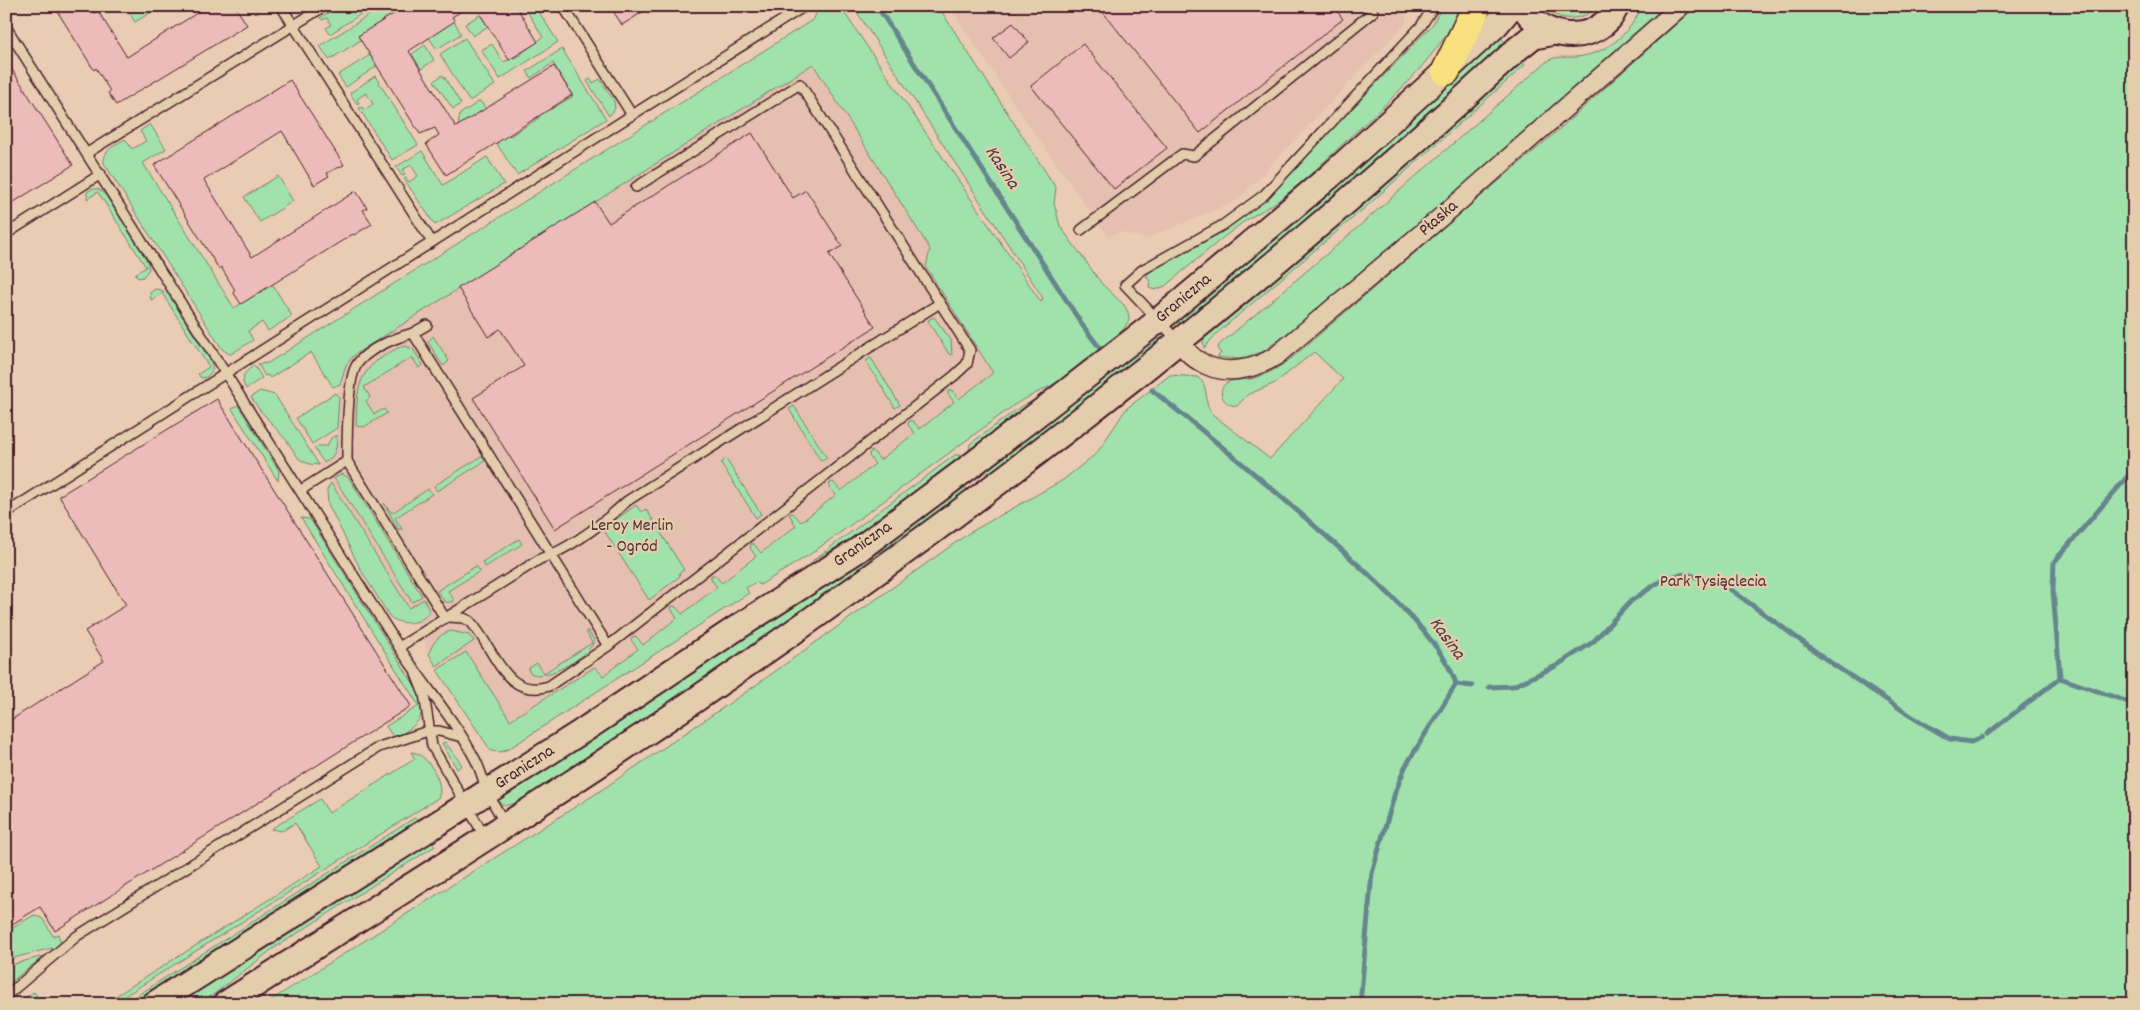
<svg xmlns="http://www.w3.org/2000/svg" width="2140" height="1010" font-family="Dekko,sans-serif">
  <rect width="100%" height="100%" fill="#eaccb4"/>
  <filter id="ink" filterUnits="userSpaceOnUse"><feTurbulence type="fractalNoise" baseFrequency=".02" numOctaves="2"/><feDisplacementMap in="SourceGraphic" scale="10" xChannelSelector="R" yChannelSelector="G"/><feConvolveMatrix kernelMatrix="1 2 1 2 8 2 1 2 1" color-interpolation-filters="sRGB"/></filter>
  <g filter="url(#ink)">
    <!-- built -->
    <g fill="#e5c0b0">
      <polygon points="949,6 1406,6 1406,23 1238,200 1146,239 1120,232 1108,237 1012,101"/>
      <polygon points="813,63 930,249 926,267 993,372 959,399 952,390 948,394 954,402 920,429 913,421 908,425 915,433 880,460 869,456 875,464 840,491 834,483 829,487 836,495 801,522 791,513 790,514 796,526 761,553 754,544 751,544 756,556 721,583 714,575 711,575 711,579 717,587 643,645 631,640 638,649 603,676 489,749 429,654 409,608 319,465 327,462 335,453 340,379 346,365 354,355 419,313"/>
    </g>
    <!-- green -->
    <g fill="#a1e2ac" stroke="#76806c">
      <polygon points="125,6 162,6 135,22"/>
      <polygon points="339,6 373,6 330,34 326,28 331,25 327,18 322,20 320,18"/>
      <polygon points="383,6 406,6 358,36 361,40 329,60 320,46"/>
      <polygon points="524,6 535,6 558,42 500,79 481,50 492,44 503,62 521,55 521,54 543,37"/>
      <polygon points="823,6 841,8 1041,302 1043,298 853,6 938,6 1056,188 1054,203 1060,226 1102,284 1124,305 1128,312 1129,320 1124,329 1056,383 1017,403 881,503 809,555 760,585 756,582 746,588 749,593 510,748 501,752 491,751 437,670 466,652 510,720 595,667 603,676 638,649 631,640 632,637 636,636 643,645 677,618 671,609 672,606 675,606 682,614 717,587 711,579 711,575 714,575 722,583 756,556 750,548 751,544 754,544 761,553 796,526 789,514 793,513 801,522 836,495 829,487 830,483 833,482 841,491 875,464 869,456 870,452 873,451 880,460 915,433 908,425 909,421 913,421 920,429 954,402 948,394 948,391 952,390 959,399 993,373 926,267 930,249 813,64 354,355 346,365 340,384 333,387 311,352 270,378 268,375 265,376 258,364 268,363 814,19 817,10"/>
      <path d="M1442,6H1463C1436,59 1392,99 1349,138C1328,158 1307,179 1283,197C1270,207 1255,214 1242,223C1215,243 1191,265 1165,286L1155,290L1149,288L1150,281L1146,276L1152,270L1219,234L1265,200L1433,24Z"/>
      <path d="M1543,6H1598C1582,22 1559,23 1543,6Z"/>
      <path d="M1642,6H1669L1336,297L1262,352L1239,359L1217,357L1221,353L1218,350L1219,345L1341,242L1546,62C1556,55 1564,58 1576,57C1607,54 1630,34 1642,6Z"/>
      <path d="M1696,6H2134V1004H265L597,793L749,690L969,533L1063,480L1097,453L1126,409L1170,375L1197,377C1211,386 1202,401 1212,414L1270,459L1343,379L1314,352L1275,383L1247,395L1237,406C1219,405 1216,385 1231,381C1237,379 1245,380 1251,379C1267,375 1280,367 1293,357L1555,133Z"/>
      <polygon points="480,15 488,26 473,36 465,24"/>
      <polygon points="452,17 461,34 437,49 426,34"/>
      <polygon points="1500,37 1507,44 1278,247 1182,324 1175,322 1346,175"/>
      <polygon points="465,38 495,85 469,101 440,54"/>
      <polygon points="425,45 434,60 421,69 412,54"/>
      <polygon points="562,49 606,119 517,175 497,144 498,143 496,139 507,133 510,136 539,118 537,113 548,107 550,110 573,96 553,63 531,78 527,71"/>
      <polygon points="370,55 377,66 346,87 338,75"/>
      <polygon points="1520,60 1525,65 1367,206 1216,334 1204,348 1203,340 1207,333"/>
      <polygon points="443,75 461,104 453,109 434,81"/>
      <polygon points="375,76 418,145 392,160 359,108 362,107 364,110 373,104 366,93 357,99 359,103 357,104 350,93"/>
      <polygon points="590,79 593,83 600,79 614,101 615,109 609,116 587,81"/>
      <polygon points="480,101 486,109 458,126 460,114"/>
      <path d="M150,124L166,149L143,163L234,308L272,284L292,316L268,331L262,322L248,331L253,340L231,354H229L222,349L104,163C103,150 115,145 125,139L132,149L146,141L140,131Z"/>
      <polygon points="422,151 443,185 487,157 504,184 435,225 404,179 406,178 409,182 418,176 411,165 402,170 405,174 402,176 396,167"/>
      <polygon points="278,176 293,201 260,222 244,197"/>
      <polygon points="92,189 98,189 105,194 147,260 149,269 143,277 138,278 135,274 146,267 98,192 87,199 87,192"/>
      <polygon points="155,289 161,290 168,294 210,360 213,369 207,377 201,378 198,374 209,367 162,293 151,300 150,293"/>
      <polygon points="934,317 951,340 952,355 949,354 929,323 928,320"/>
      <polygon points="433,336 449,361 443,366 428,342"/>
      <polygon points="1154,338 1158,338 1163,341 989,476 984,469"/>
      <path d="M405,346L413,349L423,365L419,368L412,357L364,387L370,397L366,401L374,414L384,409L387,413L364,427L356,426C357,395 355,374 384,356C391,352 397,347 405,346Z"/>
      <polygon points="871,358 900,405 895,408 866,361"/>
      <polygon points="254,365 262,378 246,389 243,382 244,374"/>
      <polygon points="260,391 275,395 319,465 309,464 299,459 287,441 259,409 251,397"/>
      <polygon points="335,393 339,397 337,428 312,444 296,418"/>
      <polygon points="1048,394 971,452 969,450 970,444 1020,407"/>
      <polygon points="238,405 279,471 278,481 232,409"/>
      <polygon points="794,406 827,458 821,461 789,409"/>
      <path d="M337,435C337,447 336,457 324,463L314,448L318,446H327L331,438Z"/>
      <polygon points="955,455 959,455 962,459 848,541 812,561"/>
      <polygon points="482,456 485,461 437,491 434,486"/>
      <polygon points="726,459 761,514 756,518 721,463"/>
      <polygon points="342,474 349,478 422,596 412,602 334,478"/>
      <path d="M331,483L409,608L424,599L429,611C422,625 402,626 390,617L362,572L328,504L327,490Z"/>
      <path d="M963,485L968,492L714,673L524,800C515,803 504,809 498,801L500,795C657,695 813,595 963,485Z"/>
      <polygon points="428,489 432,494 395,518 402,529 398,529 384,503 392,513"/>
      <polygon points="636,505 641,512 646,509 684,570 679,573 680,576 649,600 603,529"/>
      <path d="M301,518L310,519L420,694C421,699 423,705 422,710C421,724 405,733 393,737L386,726L419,706Z"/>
      <polygon points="519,539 522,544 485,567 482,562"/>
      <polygon points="476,566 480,571 448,591 454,600 453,602 445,602 437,591"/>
      <path d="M451,631L469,635L474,641L436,666L429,654C432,643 439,634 451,631Z"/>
      <path d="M586,631H588L594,640C592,655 543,684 529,672V668L537,663L544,673L592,643Z"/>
      <polygon points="445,742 462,765 457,769 442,743"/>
      <path d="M411,752C427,752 446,785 438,798L112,1004H103L322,866L295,823L282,831L271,829L320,799L329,813L415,759Z"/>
      <polygon points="416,817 420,823 135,1004 124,1004"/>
      <polygon points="430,838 435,846 274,948 201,1004 170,1004"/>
      <polygon points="34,915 43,919 53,936 58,934 61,943 53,950 52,948 6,960 6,932"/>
      <polygon points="44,956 6,986 6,966"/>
      <polygon points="34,992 42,1004 15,1004"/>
    </g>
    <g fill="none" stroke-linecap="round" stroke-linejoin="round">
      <!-- stream -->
      <g stroke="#66868d" stroke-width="5">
        <polyline points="877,6 1083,326 1099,347"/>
        <path d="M1152,390C1212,438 1270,486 1327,537C1364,570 1443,638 1456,684L1405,767L1395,793L1372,873L1360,1004"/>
        <polyline points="2060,678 2134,704"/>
        <polyline points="1456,684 1472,686"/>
        <polyline points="1489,687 1513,686 1556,666 1593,642 1631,601 1665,578 1686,574 1715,582 1730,589 1834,665 1914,718 1950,739 1971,742 1982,737"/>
        <polyline points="1987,734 2060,678 2053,590 2054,562 2134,469"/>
      </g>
    </g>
    <!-- building -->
    <g fill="#ecbbba" stroke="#4a1f2b">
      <polygon points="54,6 89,6 94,13 98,11 127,57 208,6 235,6 247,25 116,105 108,93 110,91 96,68 94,70"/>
      <polygon points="406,6 470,6 452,17 455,21 409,51 456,127 554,66 572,95 446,175 426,144 439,135 435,128 420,134 358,36"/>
      <polygon points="475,6 516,6 538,42 509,60"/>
      <polygon points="610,6 652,6 622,25"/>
      <polygon points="1098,6 1333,6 1343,19 1200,133"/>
      <polygon points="1013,23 1029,42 1009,58 993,38"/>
      <polygon points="1083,44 1167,148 1114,189 1031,86"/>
      <polygon points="6,60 73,165 6,207"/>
      <polygon points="290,80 344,165 327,173 329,176 314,185 282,131 204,180 252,257 356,191 367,208 363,210 372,224 354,235 353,234 241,304 233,292 235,290 221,267 219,269 154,165"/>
      <polygon points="752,133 793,198 806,190 842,246 829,254 875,327 555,529 473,398 524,366 500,329 488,337 458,288 595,202 609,223"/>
      <polygon points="217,399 411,706 55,931 40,907 6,928 6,723 104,661 85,631 126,605 59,496"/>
    </g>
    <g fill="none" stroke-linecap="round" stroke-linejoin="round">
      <defs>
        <g id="service">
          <polyline points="281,6 432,242"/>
          <path d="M6,27L399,647C424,685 455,720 476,761C481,771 483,781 487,790C492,802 499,813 505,824"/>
          <polyline points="632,115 805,6"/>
          <polyline points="87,153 325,6"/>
          <polyline points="1081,230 1182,154 1194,156 1373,12 1368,6"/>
          <polyline points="6,234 101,174"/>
          <polyline points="413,333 427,325"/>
          <polyline points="1178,341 1125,285 1142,270 1223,225 1264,195 1421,26 1434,6"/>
          <polyline points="301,490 347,461"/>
          <polyline points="6,513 632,115 563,6"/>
          <path d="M445,618L347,461C347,441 347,385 355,368C363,350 395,338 413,333L608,646L549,686C504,700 495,648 470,621L463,618L449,617"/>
          <polyline points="608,646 954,376 967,364 970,350 800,84 636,187"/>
          <path d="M399,647L540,559C572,548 602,524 627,501L940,303"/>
          <polyline points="416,674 424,694 432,746 485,837"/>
          <polyline points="6,996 77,936 379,747 428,731 439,731 462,737"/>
        </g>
        <path id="minor" d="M1179,342C1185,349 1191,357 1199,361C1222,377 1254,370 1276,356L1454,206L1681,6"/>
        <g id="secondary">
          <path d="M1523,6C1541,37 1583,46 1609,19C1612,16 1614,10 1617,6"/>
          <polyline points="154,1004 581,732 735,629 858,550 973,464 1159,320 1330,176 1496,25 1512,6"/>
          <path d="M225,1004C350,924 476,846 600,764C923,550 1233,313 1517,49L1532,37L1552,33"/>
        </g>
        <polyline id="motorway" points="1446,71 1477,6"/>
      </defs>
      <!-- service casing -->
      <use href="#service" stroke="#4a1f2b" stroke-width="12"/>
      <!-- minor casing -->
      <use href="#minor" stroke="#4a1f2b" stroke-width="21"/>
      <!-- secondary casing -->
      <use href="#secondary" stroke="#4a1f2b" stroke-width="28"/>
      <!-- motorway casing -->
      <use href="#motorway" stroke="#4a1f2b" stroke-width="31"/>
      <!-- service -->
      <use href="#service" stroke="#e3cdac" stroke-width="9"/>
      <!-- minor -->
      <use href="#minor" stroke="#e3cdac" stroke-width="18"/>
      <!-- secondary -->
      <use href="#secondary" stroke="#e3cdac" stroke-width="24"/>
      <!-- motorway -->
      <use href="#motorway" stroke="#fae180" stroke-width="28"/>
    </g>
  </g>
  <g text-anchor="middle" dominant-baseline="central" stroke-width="4.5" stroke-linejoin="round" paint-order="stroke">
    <!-- street labels -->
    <g font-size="18" fill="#4a1f2b" stroke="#e3cdac">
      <text transform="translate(1439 219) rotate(-41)">Płaska</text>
      <text transform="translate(1184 299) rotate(-40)">Graniczna</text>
      <text transform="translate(863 545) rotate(-35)">Graniczna</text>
      <text transform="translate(525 768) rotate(-33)">Graniczna</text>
    </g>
    <!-- park labels -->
    <g font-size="18" fill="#533238" stroke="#e3cdac">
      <text x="632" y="526">Leroy Merlin<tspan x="632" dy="21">- Ogród</tspan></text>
      <text x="1713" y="582">Park Tysiąclecia</text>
    </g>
    <!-- water labels -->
    <g font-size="19" font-style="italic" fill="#513943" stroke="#e3cdac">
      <text transform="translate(1001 168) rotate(57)">Kasina</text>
      <text transform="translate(1446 639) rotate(54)">Kasina</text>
    </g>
  </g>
  <!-- margin -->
  <rect width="2140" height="1010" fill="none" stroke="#e3cdac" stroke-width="25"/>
  <rect x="12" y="12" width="2115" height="985" fill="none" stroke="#4a1f2b" stroke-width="2" filter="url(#ink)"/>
</svg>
